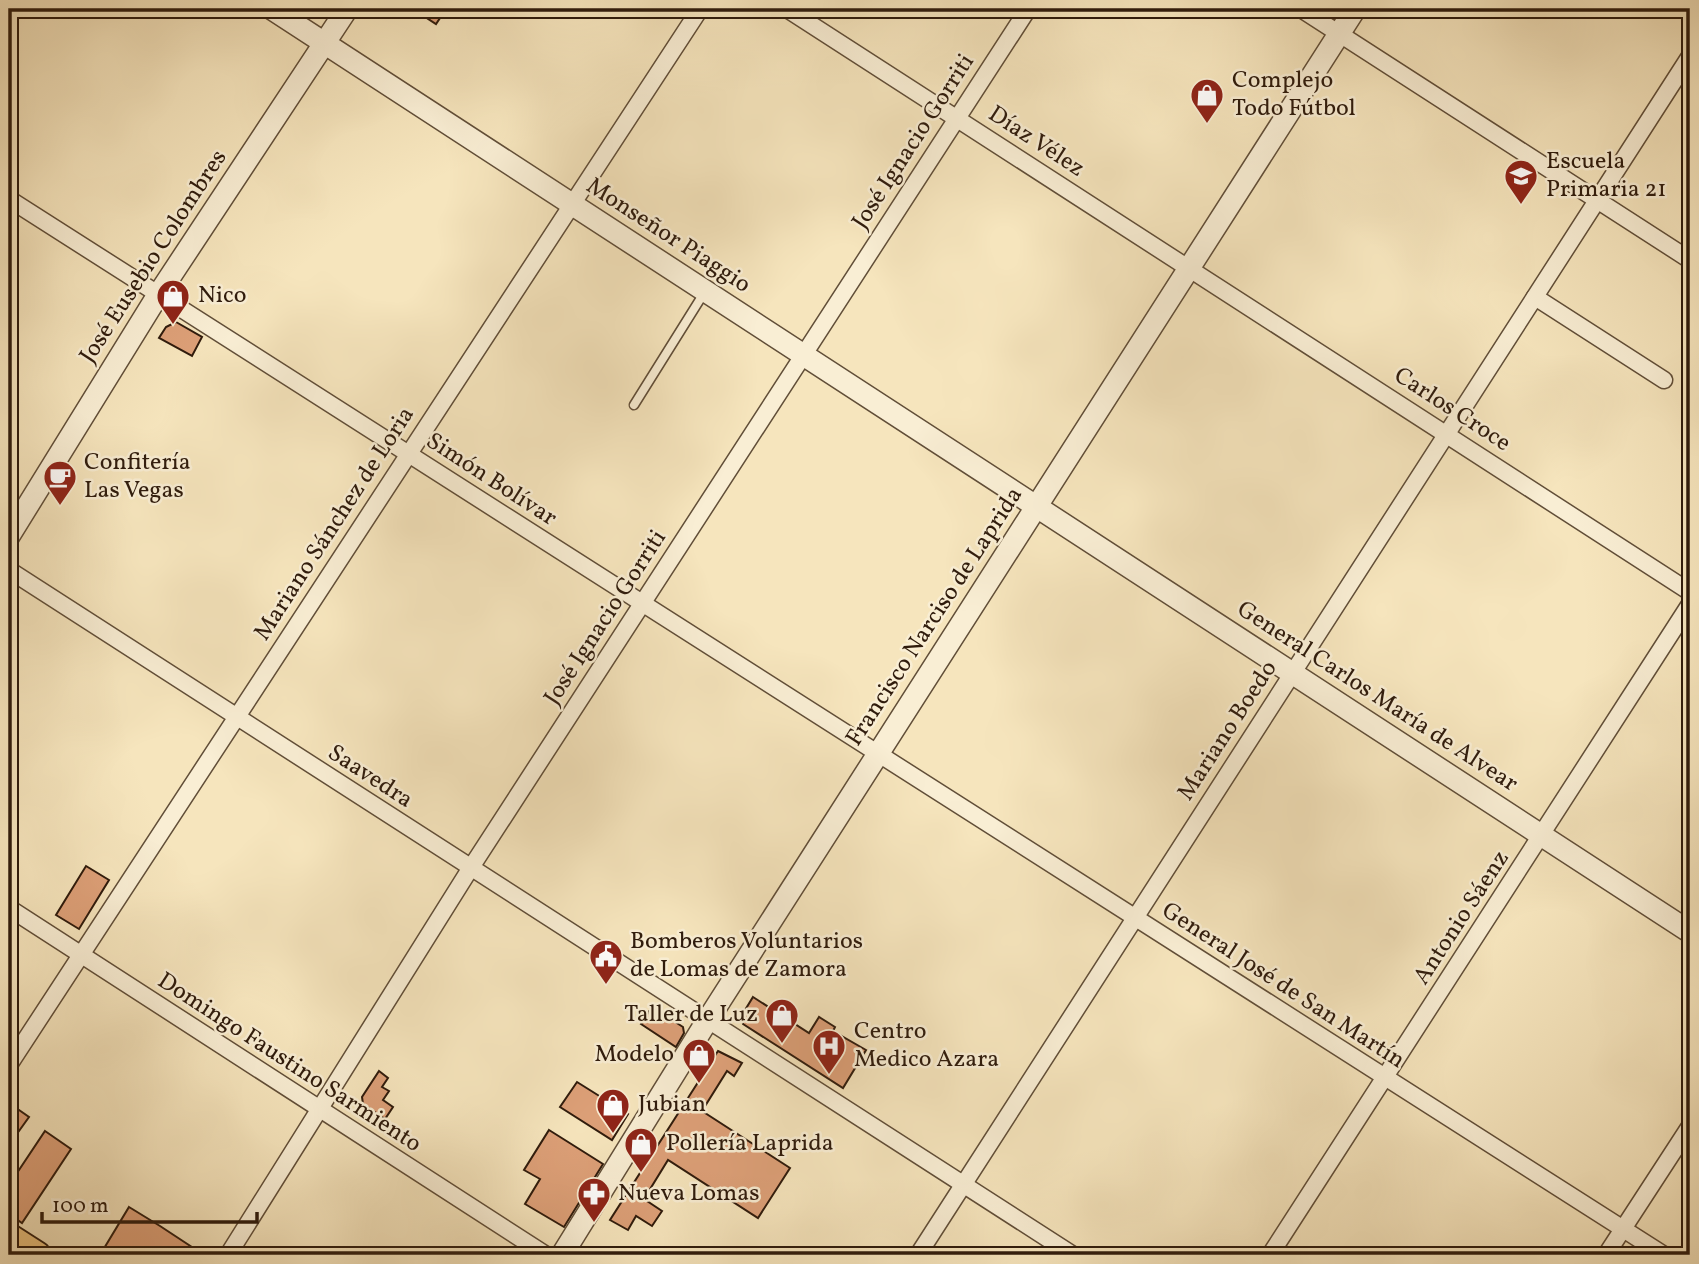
<svg xmlns="http://www.w3.org/2000/svg" width="1699" height="1264" font-family="Vollkorn,serif">
  <rect width="100%" height="100%" fill="#f6e5bd"/>
  <filter id="stains"><feTurbulence type="fractalNoise" baseFrequency=".00286" numOctaves="4"/><feColorMatrix values="0 0 0 0 .2 0 0 0 0 .09 0 0 0 0 .02 0 0 0 .5 -.17"/></filter>
  <radialGradient id="worn" r=".72"><stop offset=".6" stop-color="#630" stop-opacity="0"/><stop offset="1" stop-color="#630" stop-opacity=".3"/></radialGradient>
  <!-- building -->
  <g fill="#dda078" stroke="#2f1b0c" stroke-width="2">
    <polygon points="413,9 446,9 436,24"/>
    <polygon points="176,322 202,337 192,356 159,338 166,327"/>
    <polygon points="86,866 109,880 79,929 56,915"/>
    <polygon points="753,997 809,1033 819,1017 835,1027 833,1031 866,1050 843,1088 743,1024 742,1015"/>
    <polygon points="652,1007 683,1027 684,1033 676,1047 641,1024"/>
    <polygon points="718,1051 742,1063 734,1076 727,1071 702,1111 790,1168 758,1218 668,1160 644,1199 662,1211 652,1226 636,1216 628,1230 610,1220"/>
    <polygon points="379,1071 388,1078 382,1087 389,1091 383,1100 393,1107 385,1119 363,1104 362,1097"/>
    <polygon points="577,1082 628,1114 612,1140 560,1107"/>
    <polygon points="9,1103 29,1117 9,1145"/>
    <polygon points="549,1130 603,1164 564,1227 525,1204 540,1179 524,1170"/>
    <polygon points="45,1131 71,1149 22,1223 9,1214 9,1185"/>
    <polygon points="129,1207 160,1226 204,1255 100,1255"/>
  </g>
  <g fill="none" stroke-linecap="round" stroke-linejoin="round">
    <defs>
      <polyline id="service" points="634,405 704,293"/>
      <g id="minor">
        <polyline points="787,9 1690,592"/>
        <polyline points="1301,9 1690,260"/>
        <polyline points="9,199 1664,1255"/>
        <polyline points="1535,297 1664,380"/>
        <polyline points="9,570 1073,1255"/>
        <polyline points="9,908 546,1255"/>
        <polyline points="9,1065 700,9"/>
        <polyline points="228,1255 470,869 1028,9"/>
        <polyline points="918,1255 1690,56"/>
        <polyline points="1270,1255 1690,604"/>
        <polyline points="1606,1255 1690,1126"/>
      </g>
      <g id="tertiary">
        <polyline points="272,9 1690,932"/>
        <polyline points="9,536 158,295 347,9"/>
        <polyline points="562,1255 707,1021 1355,9"/>
      </g>
      <polyline id="primary" points="9,1237 37,1255"/>
    </defs>
    <!-- service casing -->
    <use href="#service" stroke="#614e38" stroke-width="11"/>
    <!-- minor casing -->
    <use href="#minor" stroke="#614e38" stroke-width="19"/>
    <!-- tertiary casing -->
    <use href="#tertiary" stroke="#614e38" stroke-width="24"/>
    <!-- primary casing -->
    <use href="#primary" stroke="#2f1b0c" stroke-width="30"/>
    <!-- service -->
    <use href="#service" stroke="#f9eed4" stroke-width="8"/>
    <!-- minor -->
    <use href="#minor" stroke="#f9eed4" stroke-width="16"/>
    <!-- tertiary -->
    <use href="#tertiary" stroke="#f9eed4" stroke-width="21"/>
    <!-- primary -->
    <use href="#primary" stroke="#ebc27e" stroke-width="26"/>
  </g>
  <!-- icons -->
  <defs>
    <symbol id="shop-pin" viewBox="-11 -11 22 30"><path d="M0 17L-7.5 6A9.5 9.5 0 1 1 7.5 6Z" fill="#8f2418" stroke="#f9eed4"/><path d="M-5-2.5h2.3a2.7 3.5 0 0 1 5.4 0H5L5.5 6h-11ZM-1.5-2.5h3a1.5 2.3 0 0 0-3 0Z" fill="#fff"/></symbol>
    <symbol id="school-pin" viewBox="-11 -11 22 30"><path d="M0 17L-7.5 6A9.5 9.5 0 1 1 7.5 6Z" fill="#8f2418" stroke="#f9eed4"/><path d="M0-5L7-2L0 1L-7-2ZM-4 1L0 2.5L4 1V4Q0 6-4 4Z" fill="#fff"/></symbol>
    <symbol id="cafe-pin" viewBox="-11 -11 22 30"><path d="M0 17L-7.5 6A9.5 9.5 0 1 1 7.5 6Z" fill="#8f2418" stroke="#f9eed4"/><path d="M-5.5-4.5H6V0H3Q3 3.5 0 3.5H-2.5Q-5.5 3.5-5.5 0ZM3-3.2v2h1.7v-2ZM-6 4.5H4V6H-6Z" fill="#fff"/></symbol>
    <symbol id="civic-pin" viewBox="-11 -11 22 30"><path d="M0 17L-7.5 6A9.5 9.5 0 1 1 7.5 6Z" fill="#8f2418" stroke="#f9eed4"/><path d="M-.6-6.5H3V-4.5H.6V-3L4-1V1h2V6H-6V1h2V-1L-.6-3ZM-1.2 2.5V6h2.4V2.5Z" fill="#fff"/></symbol>
    <symbol id="hospital-pin" viewBox="-11 -11 22 30"><path d="M0 17L-7.5 6A9.5 9.5 0 1 1 7.5 6Z" fill="#8f2418" stroke="#f9eed4"/><path d="M-5-5h3v3.5h4V-5h3V5h-3V1.5h-4V5h-3Z" fill="#fff"/></symbol>
    <symbol id="pharmacy-pin" viewBox="-11 -11 22 30"><path d="M0 17L-7.5 6A9.5 9.5 0 1 1 7.5 6Z" fill="#8f2418" stroke="#f9eed4"/><path d="M-2-6h4v4h4v4h-4v4h-4v-4h-4v-4h4Z" fill="#fff"/></symbol>
  </defs>
  <g fill-rule="evenodd">
    <use href="#shop-pin" x="1188" y="76" width="38" height="52"/>
    <use href="#school-pin" x="1502" y="157" width="38" height="52"/>
    <use href="#shop-pin" x="154" y="277" width="38" height="52"/>
    <use href="#cafe-pin" x="41" y="458" width="38" height="52"/>
    <use href="#civic-pin" x="587" y="937" width="38" height="52"/>
    <use href="#shop-pin" x="763" y="996" width="38" height="52"/>
    <use href="#hospital-pin" x="810" y="1027" width="38" height="52"/>
    <use href="#shop-pin" x="680" y="1036" width="38" height="52"/>
    <use href="#shop-pin" x="594" y="1086" width="38" height="52"/>
    <use href="#shop-pin" x="622" y="1125" width="38" height="52"/>
    <use href="#pharmacy-pin" x="575" y="1175" width="38" height="52"/>
  </g>
  <g text-anchor="middle" dominant-baseline="central" stroke-width="5" stroke-linejoin="round" paint-order="stroke">
    <!-- poi labels -->
    <g font-size="24" fill="#2f1b0c" stroke="#f9eed4" text-anchor="start">
      <text x="1232" y="81">Complejo<tspan x="1232" dy="28">Todo Fútbol</tspan></text>
      <text x="1546" y="162">Escuela<tspan x="1546" dy="28">Primaria 21</tspan></text>
      <text x="198" y="296">Nico</text>
      <text x="84" y="463">Confitería<tspan x="84" dy="28">Las Vegas</tspan></text>
      <text x="630" y="942">Bomberos Voluntarios<tspan x="630" dy="28">de Lomas de Zamora</tspan></text>
      <text x="758" y="1015" text-anchor="end">Taller de Luz</text>
      <text x="854" y="1032">Centro<tspan x="854" dy="28">Medico Azara</tspan></text>
      <text x="674" y="1055" text-anchor="end">Modelo</text>
      <text x="638" y="1105">Jubian</text>
      <text x="666" y="1144">Pollería Laprida</text>
      <text x="618" y="1194">Nueva Lomas</text>
    </g>
    <!-- street labels -->
    <g font-size="24" fill="#2f1b0c" stroke="#f9eed4">
      <text transform="translate(914 142) rotate(-57)">José Ignacio Gorriti</text>
      <text transform="translate(1036 142) rotate(33)">Díaz Vélez</text>
      <text transform="translate(668 236) rotate(33)">Monseñor Piaggio</text>
      <text transform="translate(154 257) rotate(-57)">José Eusebio Colombres</text>
      <text transform="translate(1452 410) rotate(33)">Carlos Croce</text>
      <text transform="translate(491 480) rotate(33)">Simón Bolívar</text>
      <text transform="translate(335 524) rotate(-57)">Mariano Sánchez de Loria</text>
      <text transform="translate(935 617) rotate(-57)">Francisco Narciso de Laprida</text>
      <text transform="translate(606 618) rotate(-57)">José Ignacio Gorriti</text>
      <text transform="translate(1377 697) rotate(33)">General Carlos María de Alvear</text>
      <text transform="translate(1228 731) rotate(-57)">Mariano Boedo</text>
      <text transform="translate(370 777) rotate(33)">Saavedra</text>
      <text transform="translate(1462 918) rotate(-57)">Antonio Sáenz</text>
      <text transform="translate(1283 986) rotate(33)">General José de San Martín</text>
      <text transform="translate(289 1063) rotate(33)">Domingo Faustino Sarmiento</text>
    </g>
  </g>
  <!-- margin -->
  <rect width="1699" height="1264" fill="none" stroke="#f6e5bd" stroke-width="35"/>
  <rect x="10" y="10" width="1678" height="1243" fill="none" stroke="#2f1b0c" stroke-width="3.5"/>
  <rect x="18" y="18" width="1664" height="1229" fill="none" stroke="#2f1b0c" stroke-width="2"/>
  <!-- scale -->
  <path d="M42 1212v10h215v-10" fill="none" stroke="#2f1b0c" stroke-width="3.5"/>
  <text x="52" y="1212" font-size="21" fill="#2f1b0c" stroke="#f9eed4" stroke-width="5" paint-order="stroke">100 m</text>
  <rect width="100%" height="100%" filter="url(#stains)"/>
  <rect width="100%" height="100%" fill="url(#worn)"/>
</svg>
